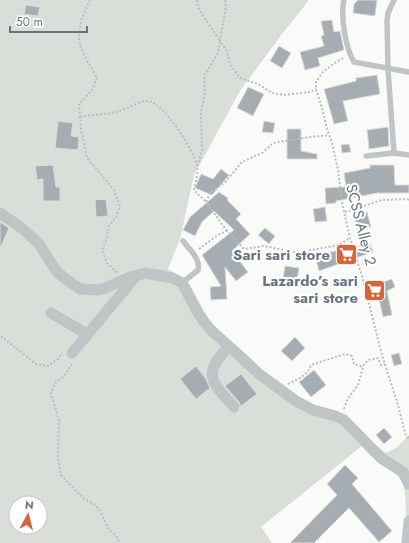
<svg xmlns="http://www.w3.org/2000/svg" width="409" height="543" font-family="Jost,sans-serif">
  <rect width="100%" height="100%" fill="#fafaf8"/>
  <!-- green -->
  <path fill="#daded8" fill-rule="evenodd" d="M0,0H309L282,34L240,91L194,175L180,239L168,269L188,281L207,317L216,331L232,346L287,390L356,429L386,453L396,448L409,435V543C408,536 406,529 406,522C405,503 409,484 393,471C382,463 371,459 362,446L261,527L272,543H0ZM16,503H40V527H16Z"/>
  <!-- building -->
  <g fill="#a5acb2" stroke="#dcdcda">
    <polygon points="358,0 377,0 375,16 353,13 354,4"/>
    <polygon points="26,5 40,7 38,16 24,14"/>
    <polygon points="332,20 334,32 340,31 344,50 318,58 320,66 305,70 300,52 324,46 321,36 324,35 321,21"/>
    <polygon points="279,46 291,53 282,68 270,61"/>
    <polygon points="377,75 380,94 343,101 348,121 334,124 324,89 356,81 356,78"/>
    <polygon points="248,87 264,94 253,116 237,108"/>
    <polygon points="58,121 73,123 71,136 79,137 78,150 55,148"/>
    <polygon points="264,121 275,123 273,133 262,132"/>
    <polygon points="388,127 389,146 369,149 367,130"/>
    <polygon points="287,129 301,129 301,151 317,154 317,159 287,159"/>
    <polygon points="349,144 351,152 342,153 341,145"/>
    <polygon points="53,165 56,187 60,187 60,201 43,201 43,179 37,180 35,166"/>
    <polygon points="370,165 394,165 395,185 409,185 409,193 377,193 336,201 336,203 326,204 325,188 346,187 344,173 370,168"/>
    <polygon points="221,169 229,175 212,195 195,188 201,174 213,179"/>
    <polygon points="219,192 228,198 227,200 241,214 236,219 250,234 232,251 248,272 236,281 225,267 227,299 211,300 210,287 221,286 202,255 234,230 214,211 202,222 195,236 183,230 190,217"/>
    <polygon points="106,199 108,216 96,217 95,200"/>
    <polygon points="325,207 327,221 315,222 313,209"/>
    <polygon points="367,212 371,227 358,231 354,216"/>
    <polygon points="0,222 9,228 0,249"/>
    <polygon points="265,228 275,236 269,244 258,235"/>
    <polygon points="370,243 373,252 319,271 315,256 347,248 348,250"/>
    <polygon points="285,266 299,268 297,280 283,278"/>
    <polygon points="392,279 395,287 387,291 392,315 383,317 378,294 375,295 372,286"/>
    <polygon points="295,337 305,348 292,361 281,351"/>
    <polygon points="399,353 402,364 394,366 391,355"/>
    <polygon points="196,366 206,379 210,388 196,399 180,379"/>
    <polygon points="314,370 326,385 311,397 299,382"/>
    <polygon points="241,374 257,394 241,406 239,402 225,386"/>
    <polygon points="384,428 392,437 384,444 376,435"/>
    <polygon points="345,465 358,478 352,484 392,531 379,542 349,508 314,543 290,543 337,495 327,484"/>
  </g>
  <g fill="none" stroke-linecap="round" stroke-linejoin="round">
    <!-- path -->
    <g stroke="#babdc0" stroke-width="2" stroke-dasharray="2 2" stroke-linecap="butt">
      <path d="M90,0C83,13 77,30 80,45C82,53 93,70 97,78L93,89L79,104L81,129L87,158L114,190L120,206L116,217L108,227L107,238L102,250L107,263L117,273"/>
      <polyline points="197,0 198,8 220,41 218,53 204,76 205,94 201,111 202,150 198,165"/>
      <polyline points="225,0 226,7 220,41 226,50 230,64 240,78 258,84 272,93 284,95 310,92 316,89"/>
      <polyline points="343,58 333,64 323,72 316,82 316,89 322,108 327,129 332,143 338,170 342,202 350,238 362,276 382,355 398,405 406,436 409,438"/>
      <path d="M80,117C93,114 107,115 119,111C126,109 142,100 148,101C165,104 193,149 197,166C199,173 195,183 194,190L206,202"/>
      <polyline points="345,212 382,200 407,199 409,200"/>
      <polyline points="227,231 206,202 210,193 225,182 242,162 262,153 273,143 303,138 329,135"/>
      <polyline points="199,249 218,235 227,231 244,249 264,246 294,252 306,251 339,245 350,238"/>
      <polyline points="1,336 36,364 48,366 58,359 62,353"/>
      <polyline points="72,364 64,376 55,383 51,393 59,420 58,459 61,475 84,499 94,504 101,512 108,528 116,536 120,543"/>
      <path d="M288,384C297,379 308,376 311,365L345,354L352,356L354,364L363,367"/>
      <polyline points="344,409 347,400 358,385 364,364 369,360 378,358 381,365 385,364"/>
    </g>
    <!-- lane -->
    <g stroke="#bfc4c7" stroke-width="5.5">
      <path d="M344,0C340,16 346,49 354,62L409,72"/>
      <polyline points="394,153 388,69 387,21 388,13 394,0"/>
      <polyline points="366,156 394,153 409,155"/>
      <path d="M182,283L198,270C201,259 189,249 183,241"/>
    </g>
    <!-- street -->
    <g stroke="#bfc4c7" stroke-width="11">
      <polyline points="0,213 23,229 39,244 55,269 63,277 80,289 96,290 103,289 130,277 146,273 172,278 182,283 198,313 205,323 212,331 241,357 259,374 296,401 313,410 335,416 344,420 381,458 403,472 409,484"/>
      <polyline points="51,313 87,334"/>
      <path d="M229,347C201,374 212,382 234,407"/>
      <polyline points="72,353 136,276"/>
      <polyline points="407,543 409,521"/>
    </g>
  </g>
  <!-- icons -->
  <defs>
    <symbol id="supermarket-square" viewBox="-11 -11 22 22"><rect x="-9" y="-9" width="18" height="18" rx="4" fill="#d4653e" stroke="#fff"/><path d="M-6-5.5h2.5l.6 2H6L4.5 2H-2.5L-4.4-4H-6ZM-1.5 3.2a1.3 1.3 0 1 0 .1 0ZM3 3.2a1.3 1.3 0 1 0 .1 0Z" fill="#fff"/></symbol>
  </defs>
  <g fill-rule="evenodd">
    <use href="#supermarket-square" x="334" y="242" width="25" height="25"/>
    <use href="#supermarket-square" x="362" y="278" width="25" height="25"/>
  </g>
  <g text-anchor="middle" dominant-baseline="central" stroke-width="4" stroke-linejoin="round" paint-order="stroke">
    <!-- street labels -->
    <g font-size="15" fill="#677580" stroke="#fff">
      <text transform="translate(361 225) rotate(76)">SCSS Alley 2</text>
    </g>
    <!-- poi labels -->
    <g font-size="15" font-weight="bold" fill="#677580" stroke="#fff" text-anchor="end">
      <text x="330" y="255">Sari sari store</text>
      <text x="358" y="281">Lazardo’s sari<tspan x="358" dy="17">sari store</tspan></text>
    </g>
  </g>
  <!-- north arrow -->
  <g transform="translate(28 515) rotate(7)"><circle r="19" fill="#ffffff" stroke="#c2c8cc"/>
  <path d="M0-3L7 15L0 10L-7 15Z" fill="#d4653e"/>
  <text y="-6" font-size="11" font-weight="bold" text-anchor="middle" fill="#677580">N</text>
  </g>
  <!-- scale -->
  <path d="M10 26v6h77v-6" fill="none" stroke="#677580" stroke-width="2"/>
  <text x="16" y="26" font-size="12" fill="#677580" stroke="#ffffff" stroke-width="3" paint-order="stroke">50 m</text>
</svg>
